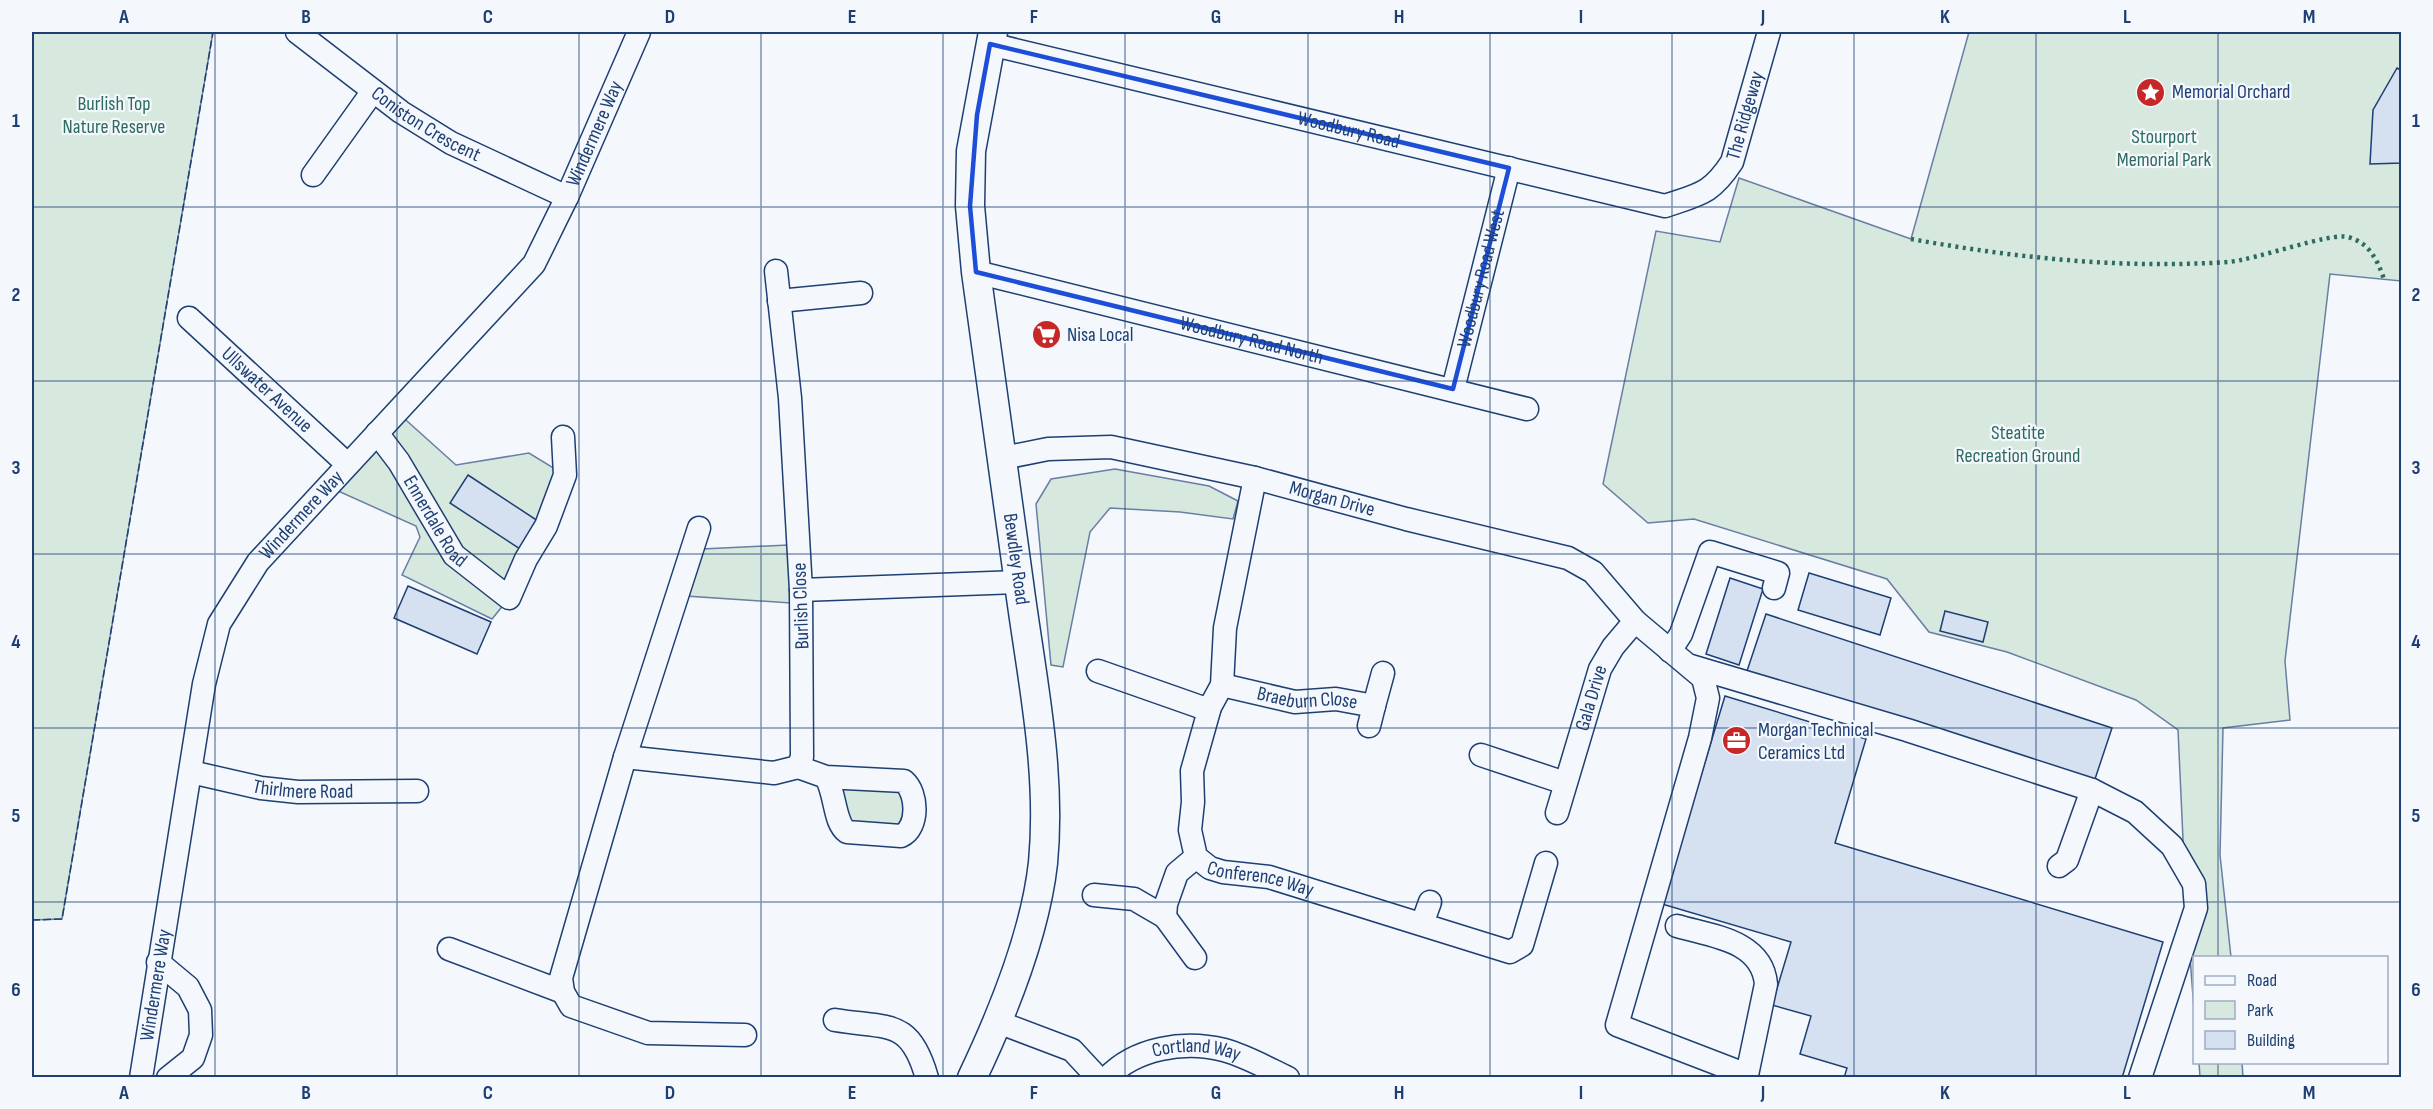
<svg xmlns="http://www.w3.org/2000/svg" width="2433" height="1109" font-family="'Sofia Sans Condensed',sans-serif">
  <rect width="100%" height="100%" fill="#f4f7fb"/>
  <!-- green -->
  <g fill="#d7e8df" stroke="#687fa3" stroke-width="1.5">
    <polygon points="32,32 213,32 62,919 32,920"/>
    <polygon points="1969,32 2401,32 2401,71 2371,163 2401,163 2401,281 2330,274 2285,661 2290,720 2223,728 2220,855 2231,957 2194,958 2194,1010 2186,905 2178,730 2136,700 2007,652 1929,632 1887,579 1694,519 1648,523 1603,484 1656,231 1720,242 1739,178 1911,239"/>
    <polygon points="397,412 456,465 529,453 565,475 509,598 492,619 402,575 420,537 416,526 327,486"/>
    <polygon points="1115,469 1209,486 1238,501 1233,519 1180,512 1110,508 1090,532 1063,667 1051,665 1036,504 1051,479"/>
    <polygon points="788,545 791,603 686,596 702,549"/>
    <polygon points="904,781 913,826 847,832 833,790"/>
    <polygon points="2199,1063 2242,1063 2243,1077 2200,1077"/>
  </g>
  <!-- building -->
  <g fill="#d5e0f0" stroke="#1d3f73" stroke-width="1.5">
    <polygon points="2397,68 2402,71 2402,163 2370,164 2373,110"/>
    <polygon points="468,475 538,521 520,549 450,503"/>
    <polygon points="1809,573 1891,598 1880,635 1798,610"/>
    <polygon points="1730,578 1763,589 1739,665 1706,654"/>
    <polygon points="408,586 491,622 477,654 394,618"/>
    <polygon points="1945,611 1988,622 1983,642 1940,631"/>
    <polygon points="1766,614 2112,728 2093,785 1747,671"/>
    <polygon points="1725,696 1866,739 1835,843 2163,942 2122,1078 1844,1078 1847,1068 1800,1054 1811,1016 1772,1005 1791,942 1662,904"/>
  </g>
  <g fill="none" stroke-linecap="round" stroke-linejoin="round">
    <defs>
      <g id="minor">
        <path id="s1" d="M297,32L401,112L451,143L567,197"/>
        <path id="s2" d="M990,44L1665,206C1700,194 1711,194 1732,162L1769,32"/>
        <polyline points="313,175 373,91"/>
        <path id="s3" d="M976,272L1527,409"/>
        <polyline points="779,301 861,293"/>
        <path id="s4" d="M189,318L346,463"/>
        <path id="s5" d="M1453,389L1509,168"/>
        <path id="s6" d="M377,433L399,462L454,555L509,598L526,559L546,526L565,475L563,437"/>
        <path id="s7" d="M1003,458L1048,449L1111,447L1255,478L1406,519L1568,558L1593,572L1635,621L1703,678L1708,698L1700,738L1617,1025L1747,1075V1078"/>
        <path id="s8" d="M1255,478L1225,628L1222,685L1210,707L1192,771L1193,802L1190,830L1196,857L1210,868L1223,872L1269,877L1510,952L1522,945L1546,863"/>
        <polyline points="699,528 625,757 561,978 563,992 571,1006 648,1033 745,1035"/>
        <polyline points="801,590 1019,582"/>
        <polyline points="1670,651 1681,634 1710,552 1778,573 1774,588"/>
        <polyline points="1691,666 1907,730 2092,790 2135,812 2172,846 2194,884 2196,908 2140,1078"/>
        <polyline points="1098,671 1209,710"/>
        <path id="s9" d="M1222,685L1295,702L1336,699L1374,706L1369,726"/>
        <polyline points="1374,706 1383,673"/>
        <polyline points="1481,755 1565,783"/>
        <polyline points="625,757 774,773 798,767 802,757 801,590 790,398 776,271"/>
        <path d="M798,767L826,777L904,781C918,793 919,828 901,836L847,832C834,823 836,795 826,777"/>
        <path id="s10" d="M191,772L261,788L298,792L417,791"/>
        <path id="s11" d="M1557,813L1600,669L1613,647L1635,621"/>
        <polyline points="2059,866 2067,860 2092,790"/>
        <polyline points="1094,895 1134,899 1165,917"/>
        <polyline points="1422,924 1430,902"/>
        <path d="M1677,926C1711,936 1762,940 1766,984L1747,1075"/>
        <polyline points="449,949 563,992"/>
        <polyline points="1195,958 1165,917 1166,904 1177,873 1196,857"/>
        <polyline points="158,962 188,987 200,1010 201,1035 193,1058 168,1078"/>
        <path d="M835,1020C889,1029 910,1018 927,1078"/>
        <polyline points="998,1022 1072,1050 1098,1078"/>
        <path id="s12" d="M141,1078L204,684L219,624L258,562L534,264L567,197L639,32"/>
        <path id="s13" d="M1107,1078C1135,1048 1184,1040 1224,1050C1246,1056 1267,1068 1288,1078"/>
      </g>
      <path id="major" d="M972,1078C1003,1013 1035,935 1043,863C1052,769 1031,675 1019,583C1004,479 991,375 976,272L970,206L971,151L993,32"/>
    </defs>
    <!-- minor casing -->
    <use href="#minor" stroke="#1d3f73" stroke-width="25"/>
    <!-- major casing -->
    <use href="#major" stroke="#1d3f73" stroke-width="31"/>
    <!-- minor -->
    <use href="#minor" stroke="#f4f7fb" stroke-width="22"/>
    <!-- major -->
    <use href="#major" stroke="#f4f7fb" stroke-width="28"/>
    <!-- hedge -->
    <path stroke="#2c6c60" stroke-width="4.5" stroke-dasharray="3 4.5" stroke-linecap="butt" d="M1911,239C2016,258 2121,269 2228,262C2255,260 2331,232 2348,237C2370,243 2377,260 2384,279"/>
    <!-- fence -->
    <polyline stroke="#1d3f73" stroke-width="1.5" stroke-dasharray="8 3" stroke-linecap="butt" points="32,920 62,919 213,32"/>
  </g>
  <!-- marked area -->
  <path fill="none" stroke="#1d4ed8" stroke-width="4.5" stroke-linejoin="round" d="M990,44L1509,168L1453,389L976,272L970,206L977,115Z"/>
  <!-- grid -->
  <path fill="none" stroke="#1d3f73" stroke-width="1.5" stroke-opacity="0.55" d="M215,32V1078M397,32V1078M579,32V1078M761,32V1078M943,32V1078M1125,32V1078M1308,32V1078M1490,32V1078M1672,32V1078M1854,32V1078M2036,32V1078M2218,32V958M32,207H2402M32,381H2402M32,554H2402M32,728H2402M32,902H2402M2218,1062V1078"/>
  <!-- icons -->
  <defs>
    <symbol id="sight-disc" viewBox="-11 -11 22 22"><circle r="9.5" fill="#c62828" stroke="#f4f7fb"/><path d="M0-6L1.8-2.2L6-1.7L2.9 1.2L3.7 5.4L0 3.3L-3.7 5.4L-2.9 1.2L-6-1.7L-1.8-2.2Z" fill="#fff"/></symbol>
    <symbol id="supermarket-disc" viewBox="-11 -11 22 22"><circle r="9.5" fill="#c62828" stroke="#f4f7fb"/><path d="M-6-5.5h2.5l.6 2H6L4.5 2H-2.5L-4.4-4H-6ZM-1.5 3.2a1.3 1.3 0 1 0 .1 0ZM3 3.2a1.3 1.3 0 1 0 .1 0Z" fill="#fff"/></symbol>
    <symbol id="office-disc" viewBox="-11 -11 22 22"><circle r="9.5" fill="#c62828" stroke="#f4f7fb"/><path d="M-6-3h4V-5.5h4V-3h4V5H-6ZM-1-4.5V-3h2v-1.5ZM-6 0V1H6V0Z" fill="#fff"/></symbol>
  </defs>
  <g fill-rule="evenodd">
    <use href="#sight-disc" x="2134" y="76" width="33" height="33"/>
    <use href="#supermarket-disc" x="1030" y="318" width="33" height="33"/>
    <use href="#office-disc" x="1720" y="724" width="33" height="33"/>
  </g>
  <g text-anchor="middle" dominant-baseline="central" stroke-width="4.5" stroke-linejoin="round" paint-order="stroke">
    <!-- poi labels -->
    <g font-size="20" fill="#1d3f73" stroke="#f4f7fb" text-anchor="start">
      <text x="2172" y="92">Memorial Orchard</text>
      <text x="1067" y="335">Nisa Local</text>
      <text x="1758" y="730">Morgan Technical<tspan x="1758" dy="23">Ceramics Ltd</tspan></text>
    </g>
    <!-- park labels -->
    <g font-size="20" fill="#2c6c60" stroke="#f4f7fb">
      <text x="114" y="104">Burlish Top<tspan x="114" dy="23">Nature Reserve</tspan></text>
      <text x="2164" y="137">Stourport<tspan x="2164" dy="23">Memorial Park</tspan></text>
      <text x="2018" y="433">Steatite<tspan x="2018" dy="23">Recreation Ground</tspan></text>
    </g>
    <!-- street labels -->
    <g font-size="20" fill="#1d3f73" stroke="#f4f7fb">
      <text stroke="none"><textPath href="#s2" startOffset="825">The Ridgeway</textPath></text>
      <text stroke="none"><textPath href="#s1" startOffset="159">Coniston Crescent</textPath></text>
      <text stroke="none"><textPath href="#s2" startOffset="369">Woodbury Road</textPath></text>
      <text stroke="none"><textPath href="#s12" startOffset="1084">Windermere Way</textPath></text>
      <text stroke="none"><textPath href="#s5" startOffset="114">Woodbury Road West</textPath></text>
      <text stroke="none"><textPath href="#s3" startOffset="284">Woodbury Road North</textPath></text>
      <text stroke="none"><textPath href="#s4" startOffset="106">Ullswater Avenue</textPath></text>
      <text stroke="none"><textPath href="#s7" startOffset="336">Morgan Drive</textPath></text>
      <text stroke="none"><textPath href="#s12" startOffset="598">Windermere Way</textPath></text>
      <text stroke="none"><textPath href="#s6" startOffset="106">Ennerdale Road</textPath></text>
      <text transform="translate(1016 559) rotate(82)">Bewdley Road</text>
      <text transform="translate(801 606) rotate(-92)">Burlish Close</text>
      <text stroke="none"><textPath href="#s9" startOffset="87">Braeburn Close</textPath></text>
      <text stroke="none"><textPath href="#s11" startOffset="120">Gala Drive</textPath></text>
      <text stroke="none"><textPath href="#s10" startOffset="114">Thirlmere Road</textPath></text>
      <text stroke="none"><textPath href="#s8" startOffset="458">Conference Way</textPath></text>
      <text stroke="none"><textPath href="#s12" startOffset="94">Windermere Way</textPath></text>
      <text stroke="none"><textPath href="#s13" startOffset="98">Cortland Way</textPath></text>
    </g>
  </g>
  <!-- border -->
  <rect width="2433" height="1109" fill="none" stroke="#f4f7fb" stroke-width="66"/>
  <!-- legend -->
  <rect x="2193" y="956" width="195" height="108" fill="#f4f7fb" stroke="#9eadc5" stroke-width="1.5"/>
  <rect x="2205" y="976" width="30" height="9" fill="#f4f7fb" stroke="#9eadc5" stroke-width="1.5"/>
  <text x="2247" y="986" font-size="18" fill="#1d3f73">Road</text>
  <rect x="2205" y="1001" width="30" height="18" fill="#d7e8df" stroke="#9eadc5" stroke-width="1.5"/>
  <text x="2247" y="1016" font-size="18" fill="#1d3f73">Park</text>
  <rect x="2205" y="1031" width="30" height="18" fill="#d5e0f0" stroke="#9eadc5" stroke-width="1.5"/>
  <text x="2247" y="1046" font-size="18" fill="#1d3f73">Building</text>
  <rect x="33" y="33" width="2367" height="1043" fill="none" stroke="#1d3f73" stroke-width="2"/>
  <g font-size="20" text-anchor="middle" font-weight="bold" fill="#1d3f73">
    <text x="124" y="23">A</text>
    <text x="306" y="23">B</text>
    <text x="488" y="23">C</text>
    <text x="670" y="23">D</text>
    <text x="852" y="23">E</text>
    <text x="1034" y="23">F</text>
    <text x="1216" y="23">G</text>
    <text x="1399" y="23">H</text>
    <text x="1581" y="23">I</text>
    <text x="1763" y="23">J</text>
    <text x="1945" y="23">K</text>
    <text x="2127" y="23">L</text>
    <text x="2309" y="23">M</text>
    <text x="16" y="127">1</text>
    <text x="2416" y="127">1</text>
    <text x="16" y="301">2</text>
    <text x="2416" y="301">2</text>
    <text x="16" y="474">3</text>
    <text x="2416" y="474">3</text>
    <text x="16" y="648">4</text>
    <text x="2416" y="648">4</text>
    <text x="16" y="822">5</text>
    <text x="2416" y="822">5</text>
    <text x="16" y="996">6</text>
    <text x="2416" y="996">6</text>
    <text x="124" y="1099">A</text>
    <text x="306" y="1099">B</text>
    <text x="488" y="1099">C</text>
    <text x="670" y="1099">D</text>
    <text x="852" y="1099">E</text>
    <text x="1034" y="1099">F</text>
    <text x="1216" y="1099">G</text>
    <text x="1399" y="1099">H</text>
    <text x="1581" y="1099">I</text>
    <text x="1763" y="1099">J</text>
    <text x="1945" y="1099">K</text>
    <text x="2127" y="1099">L</text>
    <text x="2309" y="1099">M</text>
  </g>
</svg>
